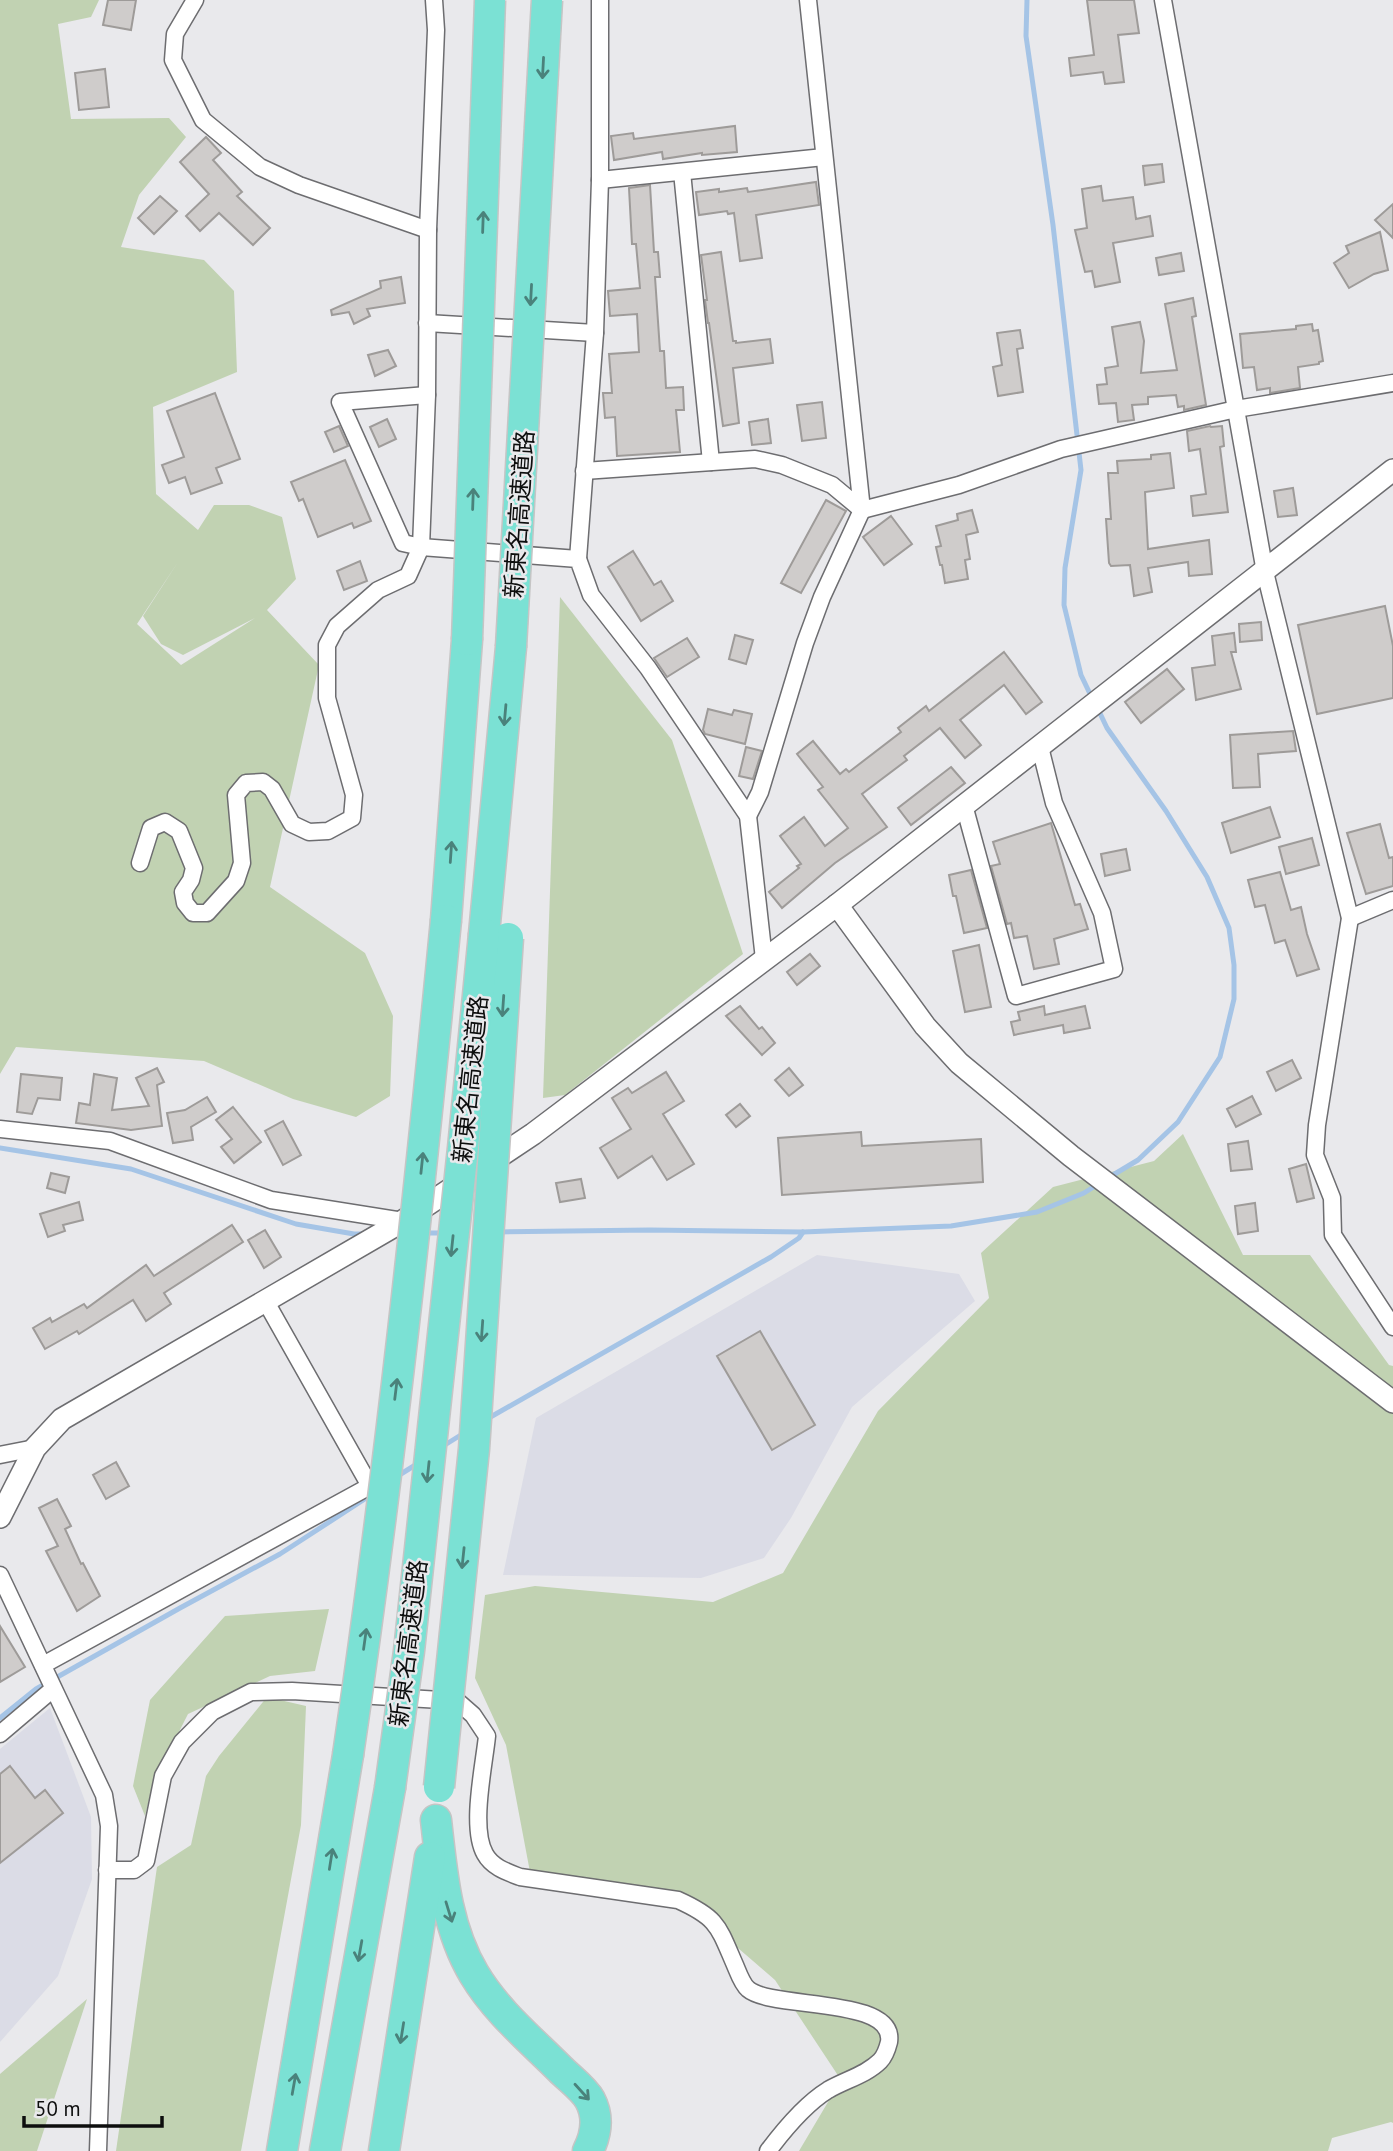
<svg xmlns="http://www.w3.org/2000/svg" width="1393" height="2151" font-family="'PT Sans','Noto Sans JP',sans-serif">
  <rect width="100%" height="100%" fill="#e9e9ec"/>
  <!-- built -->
  <g fill="#dbdce6">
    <polygon points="817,1255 959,1274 975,1301 852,1407 791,1518 764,1558 701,1578 503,1575 536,1418"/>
    <polygon points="50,1708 91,1817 92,1879 58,1976 0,2042 0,1749"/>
  </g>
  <!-- green -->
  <g fill="#c1d2b2" fill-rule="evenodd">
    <path d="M0,0H99L91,17L58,24L71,119L169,118L186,137L139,195L121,247L204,260L234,291L237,372L153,407L156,494L198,530L214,505H249L282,517L296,579L267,610L319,665L270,887L365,953L393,1016L390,1096L356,1117L293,1099L204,1061L16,1047L0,1074ZM178,562L143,616L161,644L183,655L255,618L181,665L137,624Z"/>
    <polygon points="560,597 672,740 743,954 565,1095 543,1098"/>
    <polygon points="1183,1134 1243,1255 1310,1255 1389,1365 1393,1366 1393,2123 1391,2122 1332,2138 1328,2151 799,2151 841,2080 775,1980 672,1891 530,1872 506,1745 475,1678 485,1595 535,1586 713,1602 783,1573 878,1411 989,1298 981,1253 1053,1187 1154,1161"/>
    <polygon points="329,1609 315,1671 270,1676 188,1714 153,1783 145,1816 133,1786 150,1700 225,1616"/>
    <polygon points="267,1697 306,1706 301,1825 241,2151 116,2151 157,1867 191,1845 206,1776 219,1756"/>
    <polygon points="87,1999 37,2151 0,2151 0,2074"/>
  </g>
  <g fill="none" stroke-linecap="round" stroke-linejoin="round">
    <!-- stream -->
    <g stroke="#a5c4e6" stroke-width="5">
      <polyline points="1027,0 1026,36 1053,225 1081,470 1065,568 1064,605 1081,675 1092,698"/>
      <polyline points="1097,707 1107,728 1166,811 1207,877 1229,928 1234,965 1234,999 1220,1057 1178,1122 1138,1160 1108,1178"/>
      <polyline points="0,1148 131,1169 296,1224 354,1234 365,1234"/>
      <polyline points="498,1232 650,1230 803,1232 951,1226 1037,1212 1084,1193 1100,1183"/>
      <polyline points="424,1233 446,1233"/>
      <polyline points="487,1419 771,1257 799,1238 803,1232"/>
      <polyline points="440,1448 464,1433"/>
      <polyline points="396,1477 417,1464"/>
      <polyline points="0,1718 36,1689 180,1608 280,1554 374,1493"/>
    </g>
  </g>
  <!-- building -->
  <g fill="#cfcccb" stroke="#9e9b99" stroke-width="2">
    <polygon points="108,0 136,0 131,30 103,25"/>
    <polygon points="1087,0 1134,0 1139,33 1118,35 1124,82 1105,84 1103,72 1071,76 1069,58 1094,55"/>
    <polygon points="105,69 109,107 79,110 75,73"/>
    <polygon points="735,126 737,152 702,155 702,153 663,159 662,152 614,160 611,136 633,133 634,139"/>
    <polygon points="206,137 221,153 213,160 242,192 237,196 270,228 253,245 219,213 200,231 186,216 209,194 180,162"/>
    <polygon points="1162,164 1164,182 1145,185 1143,166"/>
    <polygon points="816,182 819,205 756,215 762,258 740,261 734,213 728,214 727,211 699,215 696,192 719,189 719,192 747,188 748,192"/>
    <polygon points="650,185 654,252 658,252 660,277 655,277 660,351 664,351 666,388 683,387 684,410 676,410 680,452 617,456 615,417 605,418 603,393 612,393 609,354 639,352 637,314 610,316 608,291 640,288 636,244 632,244 629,188"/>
    <polygon points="1101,186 1103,201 1133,197 1136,219 1150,216 1153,236 1113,243 1120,282 1095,287 1092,271 1085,272 1075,230 1087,228 1082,189"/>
    <polygon points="160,196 177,211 154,234 138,218"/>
    <polygon points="1393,204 1393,238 1375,220"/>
    <polygon points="1380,232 1388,270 1374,274 1349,288 1334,263 1349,253 1346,246"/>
    <polygon points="721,252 733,341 736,341 736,343 770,339 773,363 733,368 739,423 723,426 709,323 708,323 705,300 707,300 701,255"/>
    <polygon points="1181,253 1184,271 1159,275 1156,258"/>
    <polygon points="401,277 405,303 367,309 370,316 354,324 349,312 332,315 331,310 381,288 380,281"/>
    <polygon points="1193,298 1196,316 1192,317 1206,405 1184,410 1184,406 1178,407 1176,395 1148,397 1148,404 1132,405 1134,420 1118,422 1116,403 1099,404 1097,385 1107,384 1105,368 1118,366 1112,327 1140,322 1144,341 1141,373 1177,370 1165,304"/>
    <polygon points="1312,324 1313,331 1318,330 1323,361 1319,362 1319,364 1298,367 1300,388 1270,393 1270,388 1257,390 1254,367 1243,368 1240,334 1296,329 1296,326"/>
    <polygon points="1020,330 1023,348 1017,349 1023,392 998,396 993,367 1002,365 997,333"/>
    <polygon points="388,350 396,366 375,376 368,355"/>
    <polygon points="215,393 240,459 216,468 222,483 191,494 185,477 169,483 162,465 184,457 167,411"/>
    <polygon points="822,402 826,438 802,441 797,405"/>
    <polygon points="387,419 396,439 379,447 370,427"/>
    <polygon points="768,419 771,443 752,445 749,422"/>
    <polygon points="339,426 348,446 334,452 325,432"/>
    <polygon points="1210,426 1211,427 1222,426 1224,446 1220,447 1228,512 1193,516 1191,496 1206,494 1200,449 1189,451 1187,431"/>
    <polygon points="1170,453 1174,488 1145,492 1148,549 1209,540 1212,574 1189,576 1188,562 1148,568 1152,592 1134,596 1130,565 1111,566 1109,563 1106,519 1111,519 1108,473 1118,473 1117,461 1151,459 1151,455"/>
    <polygon points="345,460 371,521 354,528 352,523 318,537 303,499 299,501 291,482"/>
    <polygon points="1293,488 1297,515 1278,517 1274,491"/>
    <polygon points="826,500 846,511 801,593 781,583"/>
    <polygon points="972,510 978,532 966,535 970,559 965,560 968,579 945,583 942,565 940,565 936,547 941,546 936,526 958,520 957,514"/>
    <polygon points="891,516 912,544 884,565 863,537"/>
    <polygon points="633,551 654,585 661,581 673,601 641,621 608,567"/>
    <polygon points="360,561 367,581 344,590 337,571"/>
    <polygon points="1385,606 1393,646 1393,698 1317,714 1298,625"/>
    <polygon points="1261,622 1262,640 1240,642 1239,624"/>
    <polygon points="1234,633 1236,652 1231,652 1241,689 1196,700 1192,668 1215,665 1212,636"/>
    <polygon points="735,635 753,640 746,664 729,659"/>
    <polygon points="687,638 699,657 667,677 654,658"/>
    <polygon points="1004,652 1042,702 1026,714 1004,685 960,720 981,745 965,758 940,728 904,756 907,760 862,794 887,827 835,863 782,908 769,892 799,868 797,866 801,864 780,836 804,817 825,846 848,828 818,790 823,787 797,754 813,741 840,774 846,769 849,772 901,732 898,728 926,706 929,711"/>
    <polygon points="1167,669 1184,689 1141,723 1125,702"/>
    <polygon points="708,709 732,715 734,710 752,714 745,744 705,734 703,730"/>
    <polygon points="1293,731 1296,751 1258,754 1260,787 1233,788 1230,735"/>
    <polygon points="746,747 762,751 753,779 739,776"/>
    <polygon points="951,767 965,783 911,825 898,808"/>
    <polygon points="1270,807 1280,837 1231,853 1222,823"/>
    <polygon points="1051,823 1075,905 1080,904 1088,929 1054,939 1059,964 1034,969 1027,936 1014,938 1011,923 1007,924 991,866 1000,864 993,842"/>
    <polygon points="1380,824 1389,858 1393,857 1393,886 1366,894 1347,833"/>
    <polygon points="1312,838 1319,865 1286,874 1279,847"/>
    <polygon points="1126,849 1130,870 1105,876 1101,854"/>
    <polygon points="971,870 987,928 964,933 956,896 953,896 949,875"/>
    <polygon points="1280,872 1291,910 1301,907 1307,934 1319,969 1297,976 1285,940 1275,943 1265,905 1255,907 1248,880"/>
    <polygon points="979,945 991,1007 965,1012 953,951"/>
    <polygon points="810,954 820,966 797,985 787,972"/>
    <polygon points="740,1006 759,1029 762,1027 775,1043 762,1055 726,1016"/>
    <polygon points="1044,1006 1045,1015 1085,1006 1090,1028 1064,1033 1063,1025 1014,1035 1011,1022 1020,1020 1018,1012"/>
    <polygon points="1292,1060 1301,1078 1276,1091 1267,1072"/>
    <polygon points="157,1068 164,1082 157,1085 162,1126 131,1130 76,1123 79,1103 90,1105 94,1074 117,1078 112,1110 149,1106 136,1078"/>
    <polygon points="789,1068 803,1085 789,1096 775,1080"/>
    <polygon points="666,1072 684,1101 663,1114 694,1164 667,1180 652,1156 618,1178 600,1148 631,1129 612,1098 628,1088 632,1093"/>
    <polygon points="21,1074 62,1078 60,1100 38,1098 32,1114 17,1112"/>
    <polygon points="1252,1096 1261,1114 1236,1127 1227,1109"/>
    <polygon points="207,1097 216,1112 191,1127 193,1140 173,1143 167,1113 185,1110"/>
    <polygon points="740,1104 750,1116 736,1127 726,1115"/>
    <polygon points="233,1107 261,1142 234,1163 221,1147 232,1139 216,1120"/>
    <polygon points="283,1121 301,1155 283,1165 265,1131"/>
    <polygon points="861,1132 862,1146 981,1139 983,1182 782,1195 778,1138"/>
    <polygon points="1248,1141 1252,1169 1231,1171 1228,1144"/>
    <polygon points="1306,1164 1314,1198 1297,1202 1289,1169"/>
    <polygon points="51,1173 69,1177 65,1193 47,1188"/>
    <polygon points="581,1179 585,1198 560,1202 556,1183"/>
    <polygon points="79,1202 83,1220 63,1225 65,1231 48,1237 40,1214"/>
    <polygon points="1255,1203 1258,1231 1238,1234 1235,1206"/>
    <polygon points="232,1225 243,1242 164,1293 171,1304 146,1321 133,1300 79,1334 77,1331 45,1349 33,1328 50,1318 52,1322 84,1304 87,1308 146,1265 154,1276"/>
    <polygon points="265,1230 281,1257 264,1268 248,1240"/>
    <polygon points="760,1331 815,1425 772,1450 717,1356"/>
    <polygon points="116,1462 129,1486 106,1499 93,1475"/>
    <polygon points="57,1499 71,1526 65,1529 81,1564 83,1563 100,1596 77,1611 46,1551 58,1546 39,1508"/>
    <polygon points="0,1626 25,1667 0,1682"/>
    <polygon points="10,1766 35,1798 45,1790 63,1813 0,1863 0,1774"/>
  </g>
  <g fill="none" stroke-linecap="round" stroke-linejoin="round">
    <defs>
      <g id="minor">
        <polyline points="195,0 175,34 173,60 203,120 260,167 299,185 428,230"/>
        <polyline points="1163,0 1265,572 1350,918 1317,1125 1315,1155 1332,1198 1333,1235 1393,1327"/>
        <polyline points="682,172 711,462"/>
        <polyline points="600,180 824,157"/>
        <polyline points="427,323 595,333"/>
        <polyline points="427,395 340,402 403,543 421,547 578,559 591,595 648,668 748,816 764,959"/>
        <polyline points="584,471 755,459 782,465 832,485 862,510"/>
        <polyline points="862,510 959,485 1061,449 1236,409 1393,383"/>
        <polyline points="578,559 595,333 600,180 600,0"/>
        <polyline points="964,805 1016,996 1114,969 1102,913 1054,803 1040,747"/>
        <polyline points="748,816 760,792 805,643 822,597 862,510 808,0"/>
        <polyline points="140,863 151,828 165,822 179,831 194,868 191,880 183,892 185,903 193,913 207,913 236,881 242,863 236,795 246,783 263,782 272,789 292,824 309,832 328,831 352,818 354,795 327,698 327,645 337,626 378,590 408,576 421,547 427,395 428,230 436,30 434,0"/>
        <polyline points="1350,918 1393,900"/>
        <polyline points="0,1129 110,1141 271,1200 403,1221"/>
        <polyline points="0,1455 35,1448"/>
        <polyline points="0,1575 104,1795 109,1826 98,2151"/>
        <polyline points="43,1665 370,1486 266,1302"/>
        <polyline points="0,1734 53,1689"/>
        <path d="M107,1870H134L146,1861L163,1776L182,1742L212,1712L251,1692L292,1691L457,1701L473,1715L487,1736C484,1766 470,1828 485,1854C492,1867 507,1872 520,1877L678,1900C718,1918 718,1926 735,1965C738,1972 742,1984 748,1989C772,2010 896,1996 889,2042C887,2050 885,2056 880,2061C866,2075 845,2080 828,2090C807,2103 783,2131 768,2151"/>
      </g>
      <g id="tertiary">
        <polyline points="837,905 925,1026 959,1063 1071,1156 1393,1402"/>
        <polyline points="0,1517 35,1448 62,1419 403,1221 533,1134 837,905 1393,470"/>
      </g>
      <g id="motorway">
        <polyline points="446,920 467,640"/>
        <polyline points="484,934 511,647"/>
        <path d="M436,1820C442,1873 446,1927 474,1974C496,2011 530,2039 560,2069C570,2079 584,2089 590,2100C599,2117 596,2135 588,2151"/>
        <polyline points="282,2151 348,1755"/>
        <polyline points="325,2151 390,1788"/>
        <polyline points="384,2151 430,1857"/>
      </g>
    </defs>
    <!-- minor casing -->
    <use href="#minor" stroke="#6d6d70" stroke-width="19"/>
    <!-- tertiary casing -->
    <use href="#tertiary" stroke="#6d6d70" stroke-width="24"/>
    <!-- motorway casing -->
    <use href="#motorway" stroke="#c5c5c5" stroke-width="33"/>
    <!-- minor -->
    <use href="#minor" stroke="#fff" stroke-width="16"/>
    <!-- tertiary -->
    <use href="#tertiary" stroke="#fff" stroke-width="21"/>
    <!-- motorway -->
    <use href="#motorway" stroke="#7be1d4" stroke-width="30"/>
    <defs>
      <g id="motorway-bridge">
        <polyline points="467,640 490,0"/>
        <polyline points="511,647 547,0"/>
        <path d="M348,1755C389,1478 419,1199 446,920"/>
        <polyline points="439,1787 474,1449 508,938"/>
        <polyline points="390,1788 409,1651 463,1148 484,934"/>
      </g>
    </defs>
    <!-- motorway-bridge casing -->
    <use href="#motorway-bridge" stroke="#c5c5c5" stroke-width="33" stroke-linecap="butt"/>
    <!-- motorway-bridge -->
    <use href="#motorway-bridge" stroke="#7be1d4" stroke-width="30"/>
  </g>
  <!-- one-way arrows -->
  <defs><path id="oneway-shaft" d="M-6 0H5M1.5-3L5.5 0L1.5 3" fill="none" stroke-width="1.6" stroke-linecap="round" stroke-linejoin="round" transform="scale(1.75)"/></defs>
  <g stroke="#4a827b">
    <use href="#oneway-shaft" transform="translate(543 68) rotate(93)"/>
    <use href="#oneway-shaft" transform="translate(483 222) rotate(-88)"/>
    <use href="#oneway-shaft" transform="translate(531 295) rotate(93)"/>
    <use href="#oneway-shaft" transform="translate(473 499) rotate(-88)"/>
    <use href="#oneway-shaft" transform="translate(505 715) rotate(95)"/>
    <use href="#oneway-shaft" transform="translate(451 852) rotate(-86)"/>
    <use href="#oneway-shaft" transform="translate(503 1006) rotate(94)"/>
    <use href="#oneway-shaft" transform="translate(422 1163) rotate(-84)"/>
    <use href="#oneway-shaft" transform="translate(452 1246) rotate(96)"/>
    <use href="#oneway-shaft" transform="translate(482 1331) rotate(94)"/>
    <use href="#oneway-shaft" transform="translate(396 1389) rotate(-83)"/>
    <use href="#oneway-shaft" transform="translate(428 1472) rotate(96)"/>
    <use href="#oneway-shaft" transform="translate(463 1558) rotate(96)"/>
    <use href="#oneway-shaft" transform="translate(365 1639) rotate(-82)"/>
    <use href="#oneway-shaft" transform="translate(331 1859) rotate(-81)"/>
    <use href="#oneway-shaft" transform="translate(449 1912) rotate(73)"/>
    <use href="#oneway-shaft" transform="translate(360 1951) rotate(100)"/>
    <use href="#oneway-shaft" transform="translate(402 2033) rotate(99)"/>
    <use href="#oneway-shaft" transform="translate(294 2084) rotate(-80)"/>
    <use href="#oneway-shaft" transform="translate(582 2092) rotate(48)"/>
  </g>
  <g text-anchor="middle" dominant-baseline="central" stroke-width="5" stroke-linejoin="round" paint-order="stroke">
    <!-- street labels -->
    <g font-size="24" fill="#0d0e0e" stroke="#e9e9ec">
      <text transform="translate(519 514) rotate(-86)">新東名高速道路</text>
      <text transform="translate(470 1079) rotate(-84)">新東名高速道路</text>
      <text transform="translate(408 1643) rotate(-83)">新東名高速道路</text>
    </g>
  </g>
  <!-- scale -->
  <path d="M24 2116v10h138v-10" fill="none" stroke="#0d0e0e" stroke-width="3.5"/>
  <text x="35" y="2116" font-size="21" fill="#0d0e0e" stroke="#e9e9ec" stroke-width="5" paint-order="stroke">50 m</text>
</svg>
